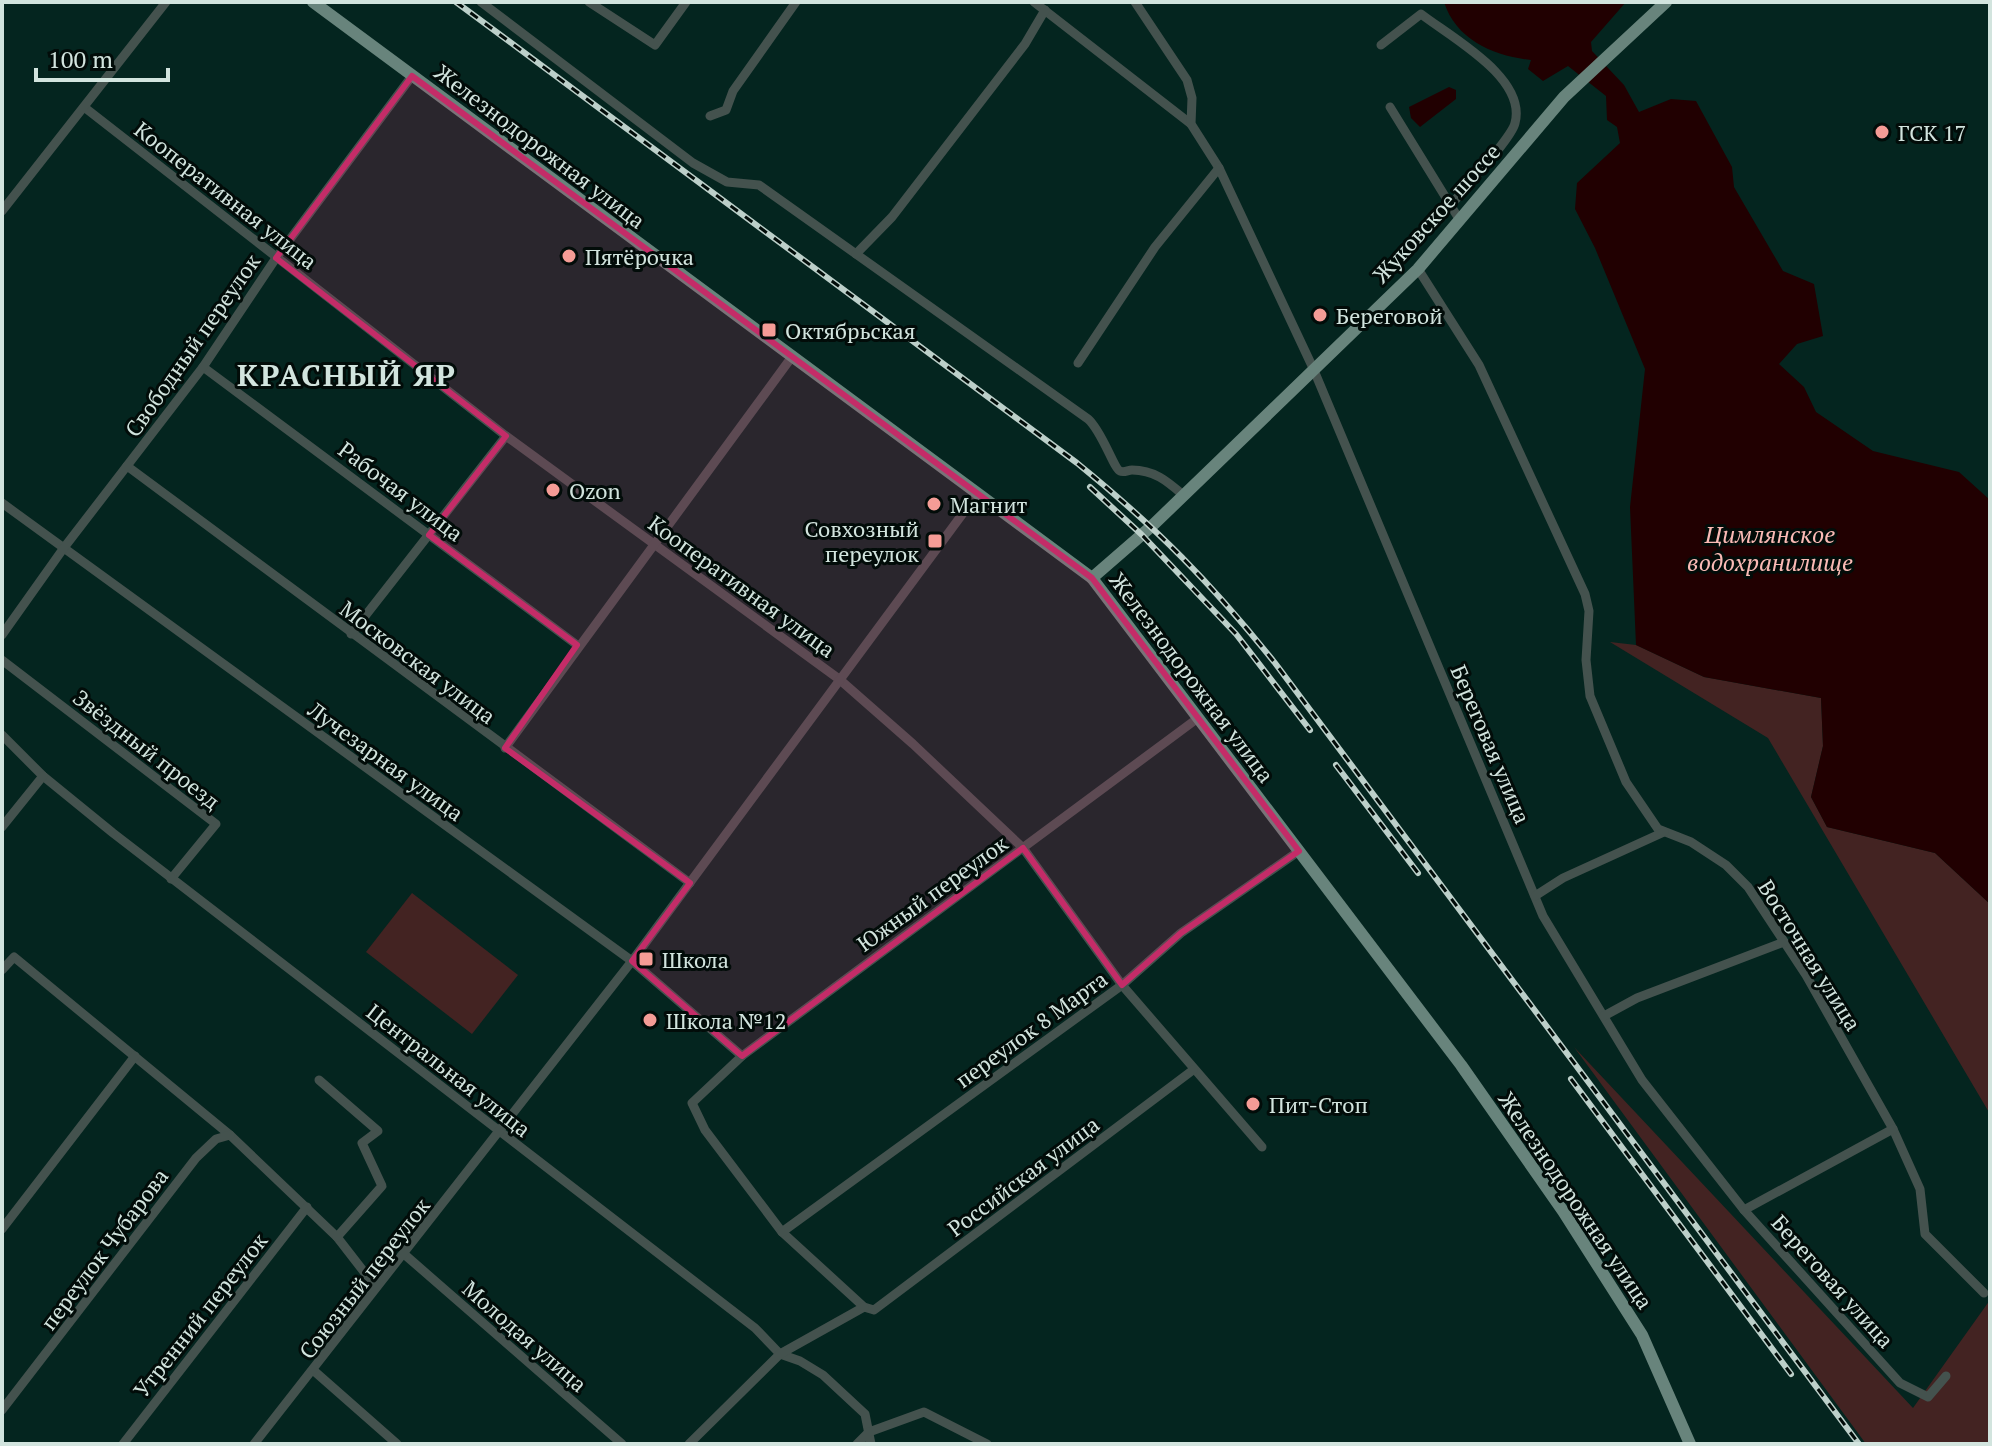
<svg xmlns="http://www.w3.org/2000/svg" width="1992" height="1446" font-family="'PT Serif',serif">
  <rect width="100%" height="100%" fill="#04251f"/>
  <!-- green -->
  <g fill="#432322">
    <polygon points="1610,642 1636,645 1704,677 1821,698 1823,746 1811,797 1827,827 1935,853 1990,904 1990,1114 1768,738"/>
    <polygon points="412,893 518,975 472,1034 366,952"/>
    <polygon points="1574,1047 1913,1408 1990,1300 1990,1444 1866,1444"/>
  </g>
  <!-- water -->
  <g fill="#210001">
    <path d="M1444,2H1626L1591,42L1592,51L1624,85L1639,112L1671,99L1696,101L1732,167L1734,187L1783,271L1814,284L1823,336L1797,344L1779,364L1804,387L1816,412L1873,451L1959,472L1990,500V904L1935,853L1827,827L1811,797L1823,746L1821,698L1704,677L1636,645L1630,507L1645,369L1595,248L1575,209L1577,183L1620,143L1617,127L1607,120L1606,96L1568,66L1543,81L1528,69L1531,60C1494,56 1456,40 1444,2Z"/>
    <polygon points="1449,87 1456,90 1456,99 1420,127 1411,118 1409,107"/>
  </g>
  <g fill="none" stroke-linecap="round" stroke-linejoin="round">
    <!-- minor -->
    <g stroke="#44524e" stroke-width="9">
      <path d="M481,2L693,163L727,182L759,185L1088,419C1102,431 1114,469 1120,471C1124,473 1128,470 1132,470C1154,470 1167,481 1182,494"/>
      <polyline points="589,2 655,45 686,2"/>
      <polyline points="1034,2 1191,124"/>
      <polyline points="1135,2 1187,80 1192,98 1191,124 1219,168 1313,368 1543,916 1642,1080 1744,1210 1900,1383 1928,1397 1946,1376"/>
      <path d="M1381,45L1421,14C1452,38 1527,78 1515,123C1512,138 1463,190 1451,205"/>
      <polyline points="84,107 506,436 839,679 913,744 1023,848 1122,985 1262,1147"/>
      <polyline points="1390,107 1459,219"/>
      <polyline points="710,116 726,110 733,91 796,2"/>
      <polyline points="2,211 166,2"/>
      <polyline points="856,254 892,217 1025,44 1045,10"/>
      <polyline points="1418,269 1479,365 1585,594 1589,611 1586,660 1590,696 1626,782 1658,829 1691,842 1726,865 1748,887 1806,975 1893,1129 1920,1189 1925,1234 1984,1293"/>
      <polyline points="1078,363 1155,247 1219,168"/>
      <polyline points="203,367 577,645"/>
      <polyline points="127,466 690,883"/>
      <polyline points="2,503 632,961 742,1056"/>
      <polyline points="351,634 506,436"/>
      <polyline points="2,635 63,549 203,367 276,258 412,76"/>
      <polyline points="2,660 216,824 171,879"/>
      <polyline points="2,735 43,776 113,833 755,1328 780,1354 800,1361 823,1375 865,1414 871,1444"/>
      <polyline points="505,748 791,358"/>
      <polyline points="2,827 43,776"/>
      <polyline points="1535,896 1563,878 1664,832"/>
      <polyline points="2,970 14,957 230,1135 337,1237 375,1286"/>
      <polyline points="1604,1016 1637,998 1784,942"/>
      <polyline points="1193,1070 874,1310 864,1307 782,1232 705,1130 692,1103 742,1056 1198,718"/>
      <polyline points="319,1080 378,1131 362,1143 382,1186 337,1237"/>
      <polyline points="1744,1210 1893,1129"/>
      <polyline points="2,1229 135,1056"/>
      <polyline points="782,1232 1122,985 1181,933 1299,851"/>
      <polyline points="404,1254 622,1444"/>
      <polyline points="313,1370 397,1444"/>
      <polyline points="2,1410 196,1158 216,1139 230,1135"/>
      <polyline points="123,1444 307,1207"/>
      <polyline points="254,1444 632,961 978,493"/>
      <polyline points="689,1444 780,1354 864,1307"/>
      <polyline points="857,1444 869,1432 924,1412 987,1444"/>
    </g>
    <!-- major -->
    <g stroke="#68847c" stroke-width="12">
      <polyline points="313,2 1092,578 1461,1065 1563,1211 1642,1335 1690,1444"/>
      <polyline points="1092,578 1153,525 1418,269 1564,97 1666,2"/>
    </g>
    <defs>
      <g id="rail">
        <path d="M456,2L1077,463C1157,528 1211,583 1275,663L1859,1444"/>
        <polyline points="1090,487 1142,535 1236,634 1310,730"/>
        <polyline points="1336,765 1418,873"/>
        <polyline points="1571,1079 1791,1374"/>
      </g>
    </defs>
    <!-- rail casing -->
    <use href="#rail" stroke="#bccfc9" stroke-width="6"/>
    <!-- rail -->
    <use href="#rail" stroke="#020c09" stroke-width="3" stroke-dasharray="9" stroke-linecap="butt"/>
  </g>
  <!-- marked area -->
  <path fill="#c42c68" fill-opacity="0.2" stroke="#c42c68" stroke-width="6" stroke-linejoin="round" d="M412,76L1092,578L1299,851L1181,933L1122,985L1023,848L742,1056L632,961L690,883L505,748L577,645L429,535L506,436L276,258Z"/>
  <!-- markers -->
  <g fill="#f59c96" stroke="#020c09" stroke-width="3">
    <circle cx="1882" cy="132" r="8"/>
    <circle cx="569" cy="256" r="8"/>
    <circle cx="1320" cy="315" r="8"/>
    <rect x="761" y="322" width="16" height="16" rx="4"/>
    <circle cx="553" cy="490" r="8"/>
    <circle cx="934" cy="504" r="8"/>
    <rect x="927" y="533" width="16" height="16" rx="4"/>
    <rect x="638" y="951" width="16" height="16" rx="4"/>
    <circle cx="650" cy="1020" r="8"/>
    <circle cx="1253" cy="1104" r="8"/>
  </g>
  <g text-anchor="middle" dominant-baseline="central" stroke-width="6" stroke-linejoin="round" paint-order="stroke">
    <!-- poi labels -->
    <g font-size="22" fill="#d2e4de" stroke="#020c09" text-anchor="start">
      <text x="1898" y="132">ГСК 17</text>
      <text x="585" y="256">Пятёрочка</text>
      <text x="1336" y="315">Береговой</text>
      <text x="785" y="330">Октябрьская</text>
      <text x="569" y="490">Ozon</text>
      <text x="950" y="504">Магнит</text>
      <text x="919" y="528" text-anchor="end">Совхозный<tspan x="919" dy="25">переулок</tspan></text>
      <text x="662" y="959">Школа</text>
      <text x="666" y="1020">Школа №12</text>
      <text x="1269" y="1104">Пит-Стоп</text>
    </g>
    <!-- street labels -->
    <g font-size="22" fill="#d2e4de" stroke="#020c09">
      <text transform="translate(540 146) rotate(37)">Железнодорожная улица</text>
      <text transform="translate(226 195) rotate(38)">Кооперативная улица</text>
      <text transform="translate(1436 213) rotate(-48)">Жуковское шоссе</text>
      <text transform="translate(192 345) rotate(-55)">Свободный переулок</text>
      <text transform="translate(401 491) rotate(37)">Рабочая улица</text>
      <text transform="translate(742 586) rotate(36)">Кооперативная улица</text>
      <text transform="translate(418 662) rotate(37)">Московская улица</text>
      <text transform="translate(1192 677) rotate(53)">Железнодорожная улица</text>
      <text transform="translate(1491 744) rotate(67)">Береговая улица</text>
      <text transform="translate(147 749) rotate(38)">Звёздный проезд</text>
      <text transform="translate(386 761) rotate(36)">Лучезарная улица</text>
      <text transform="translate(932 893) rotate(-36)">Южный переулок</text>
      <text transform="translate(1810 955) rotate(58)">Восточная улица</text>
      <text transform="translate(1031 1029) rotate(-36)">переулок 8 Марта</text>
      <text transform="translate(449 1070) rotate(38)">Центральная улица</text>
      <text transform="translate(1023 1176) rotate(-37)">Российская улица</text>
      <text transform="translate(1576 1200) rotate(56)">Железнодорожная улица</text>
      <text transform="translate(104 1249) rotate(-53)">переулок Чубарова</text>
      <text transform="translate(364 1278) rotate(-52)">Союзный переулок</text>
      <text transform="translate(1833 1281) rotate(48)">Береговая улица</text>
      <text transform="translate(200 1315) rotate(-52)">Утренний переулок</text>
      <text transform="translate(525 1336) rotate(41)">Молодая улица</text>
    </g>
    <!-- water labels -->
    <g font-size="24" font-style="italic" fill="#fabab5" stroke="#020c09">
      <text x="1770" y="534">Цимлянское<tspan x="1770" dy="28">водохранилище</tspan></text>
    </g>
    <!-- district labels -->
    <g font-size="30" font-weight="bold" letter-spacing="2" fill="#d2e4de" stroke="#020c09">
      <text x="347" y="375">КРАСНЫЙ ЯР</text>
    </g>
  </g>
  <!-- border -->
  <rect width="1992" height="1446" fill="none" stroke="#d2e4de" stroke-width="8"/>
  <!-- scale -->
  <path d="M36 68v12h132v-12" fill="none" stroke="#d2e4de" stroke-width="4"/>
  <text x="48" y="68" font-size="24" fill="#d2e4de" stroke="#020c09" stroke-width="6" paint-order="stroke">100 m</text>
</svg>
